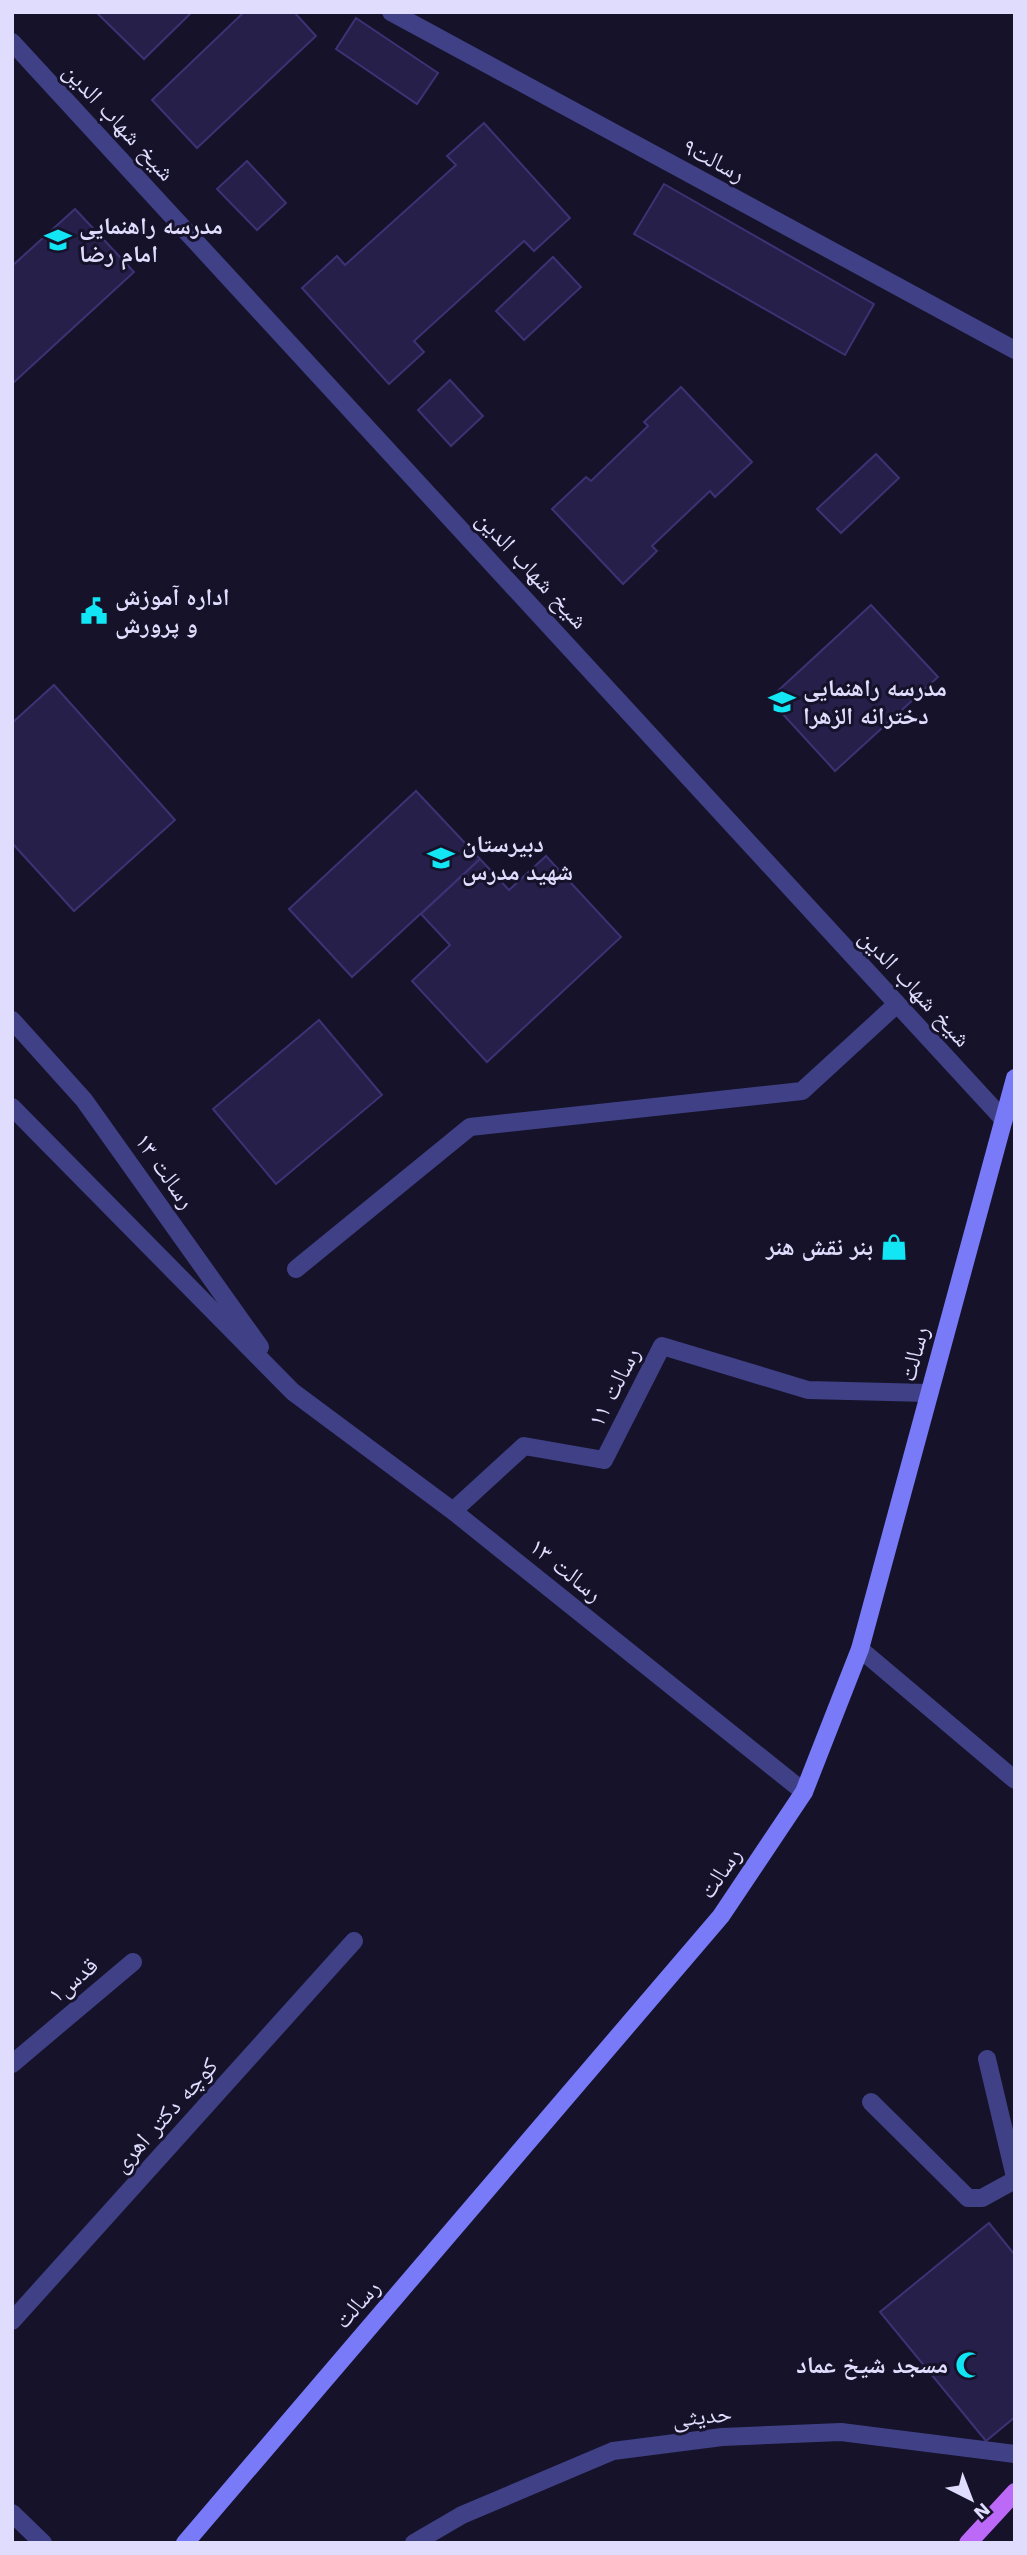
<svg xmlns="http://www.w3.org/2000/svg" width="1027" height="2555" font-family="'Work Sans','Noto Naskh Arabic',sans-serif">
  <rect width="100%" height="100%" fill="#151229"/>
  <!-- building -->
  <g fill="#261f4a" stroke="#3d3274" stroke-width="2">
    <polygon points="96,12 192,12 144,59"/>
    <polygon points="244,12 294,12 316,36 197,148 152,100"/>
    <polygon points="356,18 438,73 417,104 336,49"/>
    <polygon points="484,123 570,218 534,251 524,241 414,341 424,352 389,384 302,288 337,256 345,265 456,165 447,156"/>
    <polygon points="247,161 286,203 257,230 217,189"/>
    <polygon points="664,184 874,304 845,355 634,234"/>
    <polygon points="75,209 134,272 12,384 12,266"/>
    <polygon points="553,257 581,287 524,340 496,311"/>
    <polygon points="450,380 483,416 451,446 418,410"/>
    <polygon points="681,387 752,462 715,497 710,491 652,546 657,551 623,584 552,509 586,477 591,481 648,426 644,422"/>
    <polygon points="876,454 899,478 841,533 817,509"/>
    <polygon points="871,605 938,677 835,771 769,699"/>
    <polygon points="54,685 175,820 74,911 12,843 12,723"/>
    <polygon points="416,791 480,859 352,977 289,909"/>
    <polygon points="546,856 621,937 487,1062 412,981 450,945 421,914 480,859 509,890"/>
    <polygon points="319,1020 382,1095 276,1184 213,1109"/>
    <polygon points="989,2223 1015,2255 1015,2417 986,2441 880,2312"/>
  </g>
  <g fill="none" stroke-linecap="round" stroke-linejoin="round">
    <!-- minor -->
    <g stroke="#404086" stroke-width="18">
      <polyline points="391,12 1015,350"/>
      <polyline points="12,42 1004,1120"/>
      <polyline points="12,1020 84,1100 260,1347"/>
      <polyline points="12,1107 293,1392 453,1511 804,1792"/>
      <polyline points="296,1269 470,1127 802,1091 897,1004"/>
      <polyline points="453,1511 524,1446 604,1460 662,1346 808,1390 928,1393"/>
      <polyline points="860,1649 1015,1780"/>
      <polyline points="987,2059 1015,2177"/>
      <polyline points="12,2064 133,1962"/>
      <polyline points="871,2102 968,2198 982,2198 1015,2180"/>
      <polyline points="12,2321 354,1941"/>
      <polyline points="414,2543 462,2515 613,2451 722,2437 841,2432 1015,2454"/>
    </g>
    <!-- tertiary -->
    <polyline stroke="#404086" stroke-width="18" points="12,2513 43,2543"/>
    <!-- secondary -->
    <polyline stroke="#787af8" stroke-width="18" points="185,2543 721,1916 804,1792 860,1649 1015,1078"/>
    <!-- primary -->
    <polyline stroke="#bd69f8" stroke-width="18" points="968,2543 1015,2492"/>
  </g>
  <!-- icons -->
  <defs>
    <symbol id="school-bare" viewBox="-9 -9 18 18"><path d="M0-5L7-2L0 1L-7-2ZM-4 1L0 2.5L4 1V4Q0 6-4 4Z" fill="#12e5f3" stroke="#151229" stroke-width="2.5" paint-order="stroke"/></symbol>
    <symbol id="civic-bare" viewBox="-9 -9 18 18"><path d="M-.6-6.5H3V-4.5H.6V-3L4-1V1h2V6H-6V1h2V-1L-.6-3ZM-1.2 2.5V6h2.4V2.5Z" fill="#12e5f3" stroke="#151229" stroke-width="2.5" paint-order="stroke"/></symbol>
    <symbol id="shop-bare" viewBox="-9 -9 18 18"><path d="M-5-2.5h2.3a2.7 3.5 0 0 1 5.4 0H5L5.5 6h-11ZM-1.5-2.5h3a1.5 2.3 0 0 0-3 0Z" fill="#12e5f3" stroke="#151229" stroke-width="2.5" paint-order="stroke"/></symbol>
    <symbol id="mosque-bare" viewBox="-9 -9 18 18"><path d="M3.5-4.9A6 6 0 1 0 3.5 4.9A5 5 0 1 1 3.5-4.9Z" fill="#12e5f3" stroke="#151229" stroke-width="2.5" paint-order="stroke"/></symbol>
  </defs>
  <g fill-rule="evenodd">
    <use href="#school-bare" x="39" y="221" width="38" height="38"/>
    <use href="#civic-bare" x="75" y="592" width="38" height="38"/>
    <use href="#school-bare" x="763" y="683" width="38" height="38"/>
    <use href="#school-bare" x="422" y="839" width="38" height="38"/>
    <use href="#shop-bare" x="875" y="1228" width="38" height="38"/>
    <use href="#mosque-bare" x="950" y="2346" width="38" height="38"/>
  </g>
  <g text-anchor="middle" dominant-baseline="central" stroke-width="6" stroke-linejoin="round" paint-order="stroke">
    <!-- street labels -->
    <g font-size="24" fill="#dfdcfd" stroke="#151229">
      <text transform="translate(119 122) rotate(47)">شیخ شهاب الدین</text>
      <text transform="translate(714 160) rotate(28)">رسالت۹</text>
      <text transform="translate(532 570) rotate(47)">شیخ شهاب الدین</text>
      <text transform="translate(915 988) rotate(47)">شیخ شهاب الدین</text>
      <text transform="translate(165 1171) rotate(55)">رسالت ۱۳</text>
      <text transform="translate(914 1354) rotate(-75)">رسالت</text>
      <text transform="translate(614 1387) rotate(-63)">رسالت ۱۱</text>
      <text transform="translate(566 1570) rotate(39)">رسالت ۱۳</text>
      <text transform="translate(720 1873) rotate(-56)">رسالت</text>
      <text transform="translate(73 1980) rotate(-40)">قدس۱</text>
      <text transform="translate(165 2115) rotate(-48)">کوچه دکتر اهری</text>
      <text transform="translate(357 2304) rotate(-49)">رسالت</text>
      <text transform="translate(702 2416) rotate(-6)">حدیثی</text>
    </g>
    <!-- poi labels -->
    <g font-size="24" font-weight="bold" fill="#dfdcfd" stroke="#151229" text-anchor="start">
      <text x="79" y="226">مدرسه راهنمایی<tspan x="79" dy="28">امام رضا</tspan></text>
      <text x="115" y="597">اداره آموزش<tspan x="115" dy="28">و پرورش</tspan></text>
      <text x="803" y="688">مدرسه راهنمایی<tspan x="803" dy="28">دخترانه الزهرا</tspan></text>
      <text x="462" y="844">دبیرستان<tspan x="462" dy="28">شهید مدرس</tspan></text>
      <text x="873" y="1247" text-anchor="end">بنر نقش هنر</text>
      <text x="948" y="2365" text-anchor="end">مسجد شیخ عماد</text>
    </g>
  </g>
  <!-- border -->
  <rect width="1027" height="2555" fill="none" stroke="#dfdcfd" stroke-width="28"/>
  <!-- north arrow -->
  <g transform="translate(971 2499) rotate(138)" stroke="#151229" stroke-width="5" paint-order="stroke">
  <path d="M0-5L12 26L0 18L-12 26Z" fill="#dfdcfd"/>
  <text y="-10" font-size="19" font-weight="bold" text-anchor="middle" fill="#dfdcfd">N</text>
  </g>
</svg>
